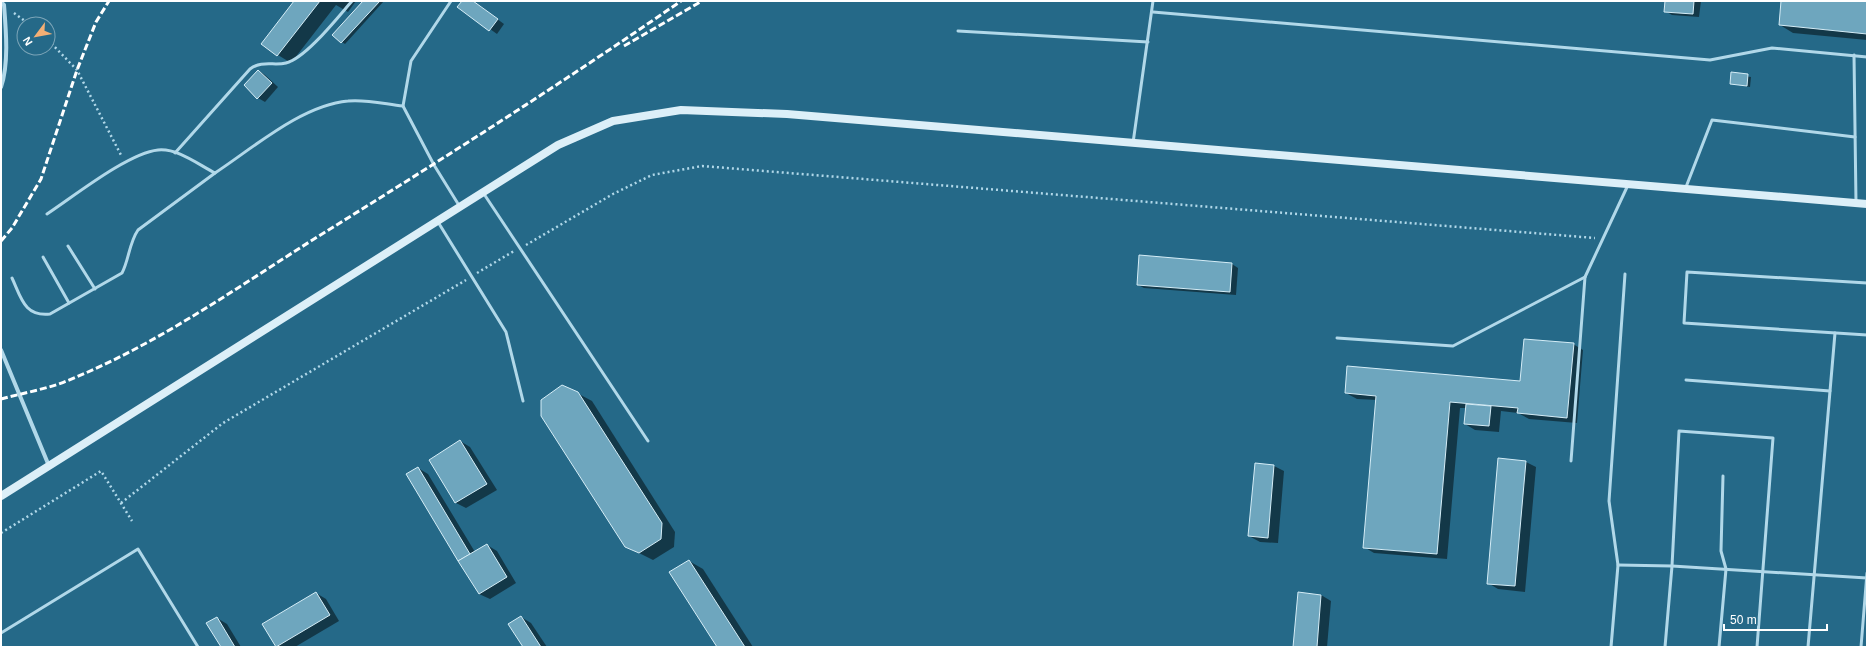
<svg xmlns="http://www.w3.org/2000/svg" width="1868" height="648" font-family="Arial,sans-serif">
  <rect width="100%" height="100%" fill="#256988"/>
  <!-- shadow -->
  <g fill="#0007">
    <polygon points="296,1 356,1 348,12 336,5 291,63 278,55"/>
    <polygon points="364,1 384,1 345,44 342,42"/>
    <polygon points="463,1 473,1 504,24 497,34 459,7"/>
    <polygon points="1666,1 1701,1 1699,17 1672,15 1665,11"/>
    <polygon points="1782,1 1867,1 1867,40 1793,33 1780,25"/>
    <polygon points="259,71 265,75 278,87 265,102 258,98"/>
    <polygon points="1732,74 1751,77 1750,87 1731,83"/>
    <polygon points="1232,264 1238,268 1236,295 1144,288 1138,285"/>
    <polygon points="1573,344 1583,350 1577,423 1529,419 1518,413 1501,411 1499,432 1475,430 1465,424 1466,408 1460,408 1447,559 1374,553 1364,547 1377,400 1357,399 1346,393 1521,382"/>
    <polygon points="577,393 592,401 675,532 674,547 653,560 625,546"/>
    <polygon points="460,441 470,447 497,490 466,508 456,503 430,460"/>
    <polygon points="1526,462 1536,467 1525,592 1498,589 1488,583"/>
    <polygon points="1274,466 1284,471 1278,543 1260,542 1249,536"/>
    <polygon points="418,468 428,474 475,552 487,545 497,551 516,583 490,599 479,594"/>
    <polygon points="689,561 703,569 753,647 718,647"/>
    <polygon points="316,593 326,599 339,621 295,647 276,646"/>
    <polygon points="1298,593 1321,595 1331,601 1327,647 1294,647"/>
    <polygon points="521,617 531,623 547,647 524,647"/>
    <polygon points="217,618 227,624 241,647 222,647"/>
  </g>
  <!-- building -->
  <g fill="#6ea6be" stroke="#d5edf7">
    <polygon points="294,1 320,1 277,56 261,44"/>
    <polygon points="363,1 380,1 341,43 332,35"/>
    <polygon points="462,1 473,1 498,19 489,31 457,7"/>
    <polygon points="1665,1 1694,1 1693,14 1664,12"/>
    <polygon points="1781,1 1867,1 1867,34 1779,25"/>
    <polygon points="258,70 272,83 257,99 244,85"/>
    <polygon points="1731,72 1748,74 1747,86 1730,84"/>
    <polygon points="1139,255 1232,263 1230,292 1137,285"/>
    <polygon points="1524,339 1574,343 1567,418 1517,413 1518,408 1450,402 1437,554 1363,548 1376,396 1345,393 1347,366 1520,381"/>
    <polygon points="562,385 578,392 662,523 661,539 639,553 625,547 541,416 541,400"/>
    <polygon points="1466,404 1491,406 1489,426 1464,424"/>
    <polygon points="460,440 487,484 455,503 429,460"/>
    <polygon points="1498,458 1526,461 1515,586 1487,584"/>
    <polygon points="1255,463 1274,465 1268,538 1248,536"/>
    <polygon points="418,467 470,554 458,561 406,474"/>
    <polygon points="487,544 507,577 479,594 458,561"/>
    <polygon points="689,560 745,647 717,647 669,572"/>
    <polygon points="316,592 330,615 276,647 262,624"/>
    <polygon points="1298,592 1321,595 1317,647 1293,647"/>
    <polygon points="521,616 541,647 523,647 508,624"/>
    <polygon points="217,617 235,647 221,647 206,623"/>
  </g>
  <g fill="none" stroke-linecap="round" stroke-linejoin="round">
    <!-- path -->
    <g stroke="#b1d8e9" stroke-width="2.5" stroke-dasharray="2 3" stroke-linecap="butt">
      <polyline points="14,13 29,24"/>
      <polyline points="48,40 77,70 122,157"/>
      <polyline points="526,245 613,194 652,175 702,166 1595,238"/>
      <polyline points="477,273 514,251"/>
      <polyline points="121,503 223,423 466,280"/>
      <polyline points="1,533 101,471 132,521"/>
    </g>
    <!-- lane -->
    <g stroke="#b1d8e9" stroke-width="3">
      <polyline points="451,1 411,61 403,106 434,165 460,207"/>
      <polyline points="1153,12 1710,60 1772,48 1867,57"/>
      <polyline points="958,31 1148,42"/>
      <polyline points="1854,55 1856,203"/>
      <polyline points="1133,143 1153,1"/>
      <path d="M175,153L250,69C262,60 274,66 286,63C306,58 338,17 352,1"/>
      <polyline points="1686,187 1712,120 1855,137"/>
      <polyline points="484,194 648,441"/>
      <path d="M47,214C73,197 128,153 158,150C178,148 199,165 215,173C253,148 302,105 348,101C365,99 385,104 403,106"/>
      <polyline points="438,222 506,332 523,401"/>
      <polyline points="68,246 95,289"/>
      <polyline points="43,257 69,303"/>
      <path d="M12,278C21,297 24,317 50,314L122,273C129,260 129,243 138,230L215,173"/>
      <polyline points="1867,283 1687,272 1684,323 1867,335"/>
      <polyline points="1337,338 1453,346 1585,277"/>
      <polyline points="1686,380 1830,391"/>
      <polyline points="1571,461 1585,277 1628,185"/>
      <polyline points="1618,565 1672,566 1867,578"/>
      <polyline points="1,633 138,549 198,647"/>
      <polyline points="1611,647 1618,565 1609,501 1625,274"/>
      <polyline points="1665,647 1672,566 1679,431 1773,438 1757,647"/>
      <polyline points="1719,647 1726,569 1721,551 1723,476"/>
      <polyline points="1808,647 1835,333"/>
      <polyline points="1861,647 1867,573"/>
    </g>
    <!-- street -->
    <g stroke="#b1d8e9" stroke-width="4">
      <path d="M1,2L4,5C6,30 9,64 1,87"/>
      <polyline points="1,350 49,466"/>
    </g>
    <!-- secondary -->
    <polyline stroke="#dceff8" stroke-width="8" points="1,496 558,145 613,121 681,110 787,114 1867,204"/>
    <!-- rail -->
    <g stroke="#fff" stroke-width="3" stroke-dasharray="7 3" stroke-linecap="butt">
      <polyline points="624,46 702,1"/>
      <polyline points="1,241 12,228 41,179 77,70 96,22 109,1"/>
      <path d="M1,399C20,394 40,390 59,384C150,349 232,291 314,239C438,162 561,84 681,1"/>
    </g>
  </g>
  <!-- border -->
  <rect width="1868" height="648" fill="none" stroke="#ffffff" stroke-width="4"/>
  <!-- north arrow -->
  <g transform="translate(36 36) rotate(238)"><circle r="19" fill="#256988" stroke="#7ca5b8"/>
  <path d="M0-3L7 15L0 10L-7 15Z" fill="#f3af75"/>
  <text y="-6" font-size="11" font-weight="bold" text-anchor="middle" fill="#ffffff">N</text>
  </g>
  <!-- scale -->
  <path d="M1724 624v6h103v-6" fill="none" stroke="#ffffff" stroke-width="2"/>
  <text x="1730" y="624" font-size="12" fill="#ffffff" stroke="#256988" stroke-width="3" paint-order="stroke">50 m</text>
</svg>
